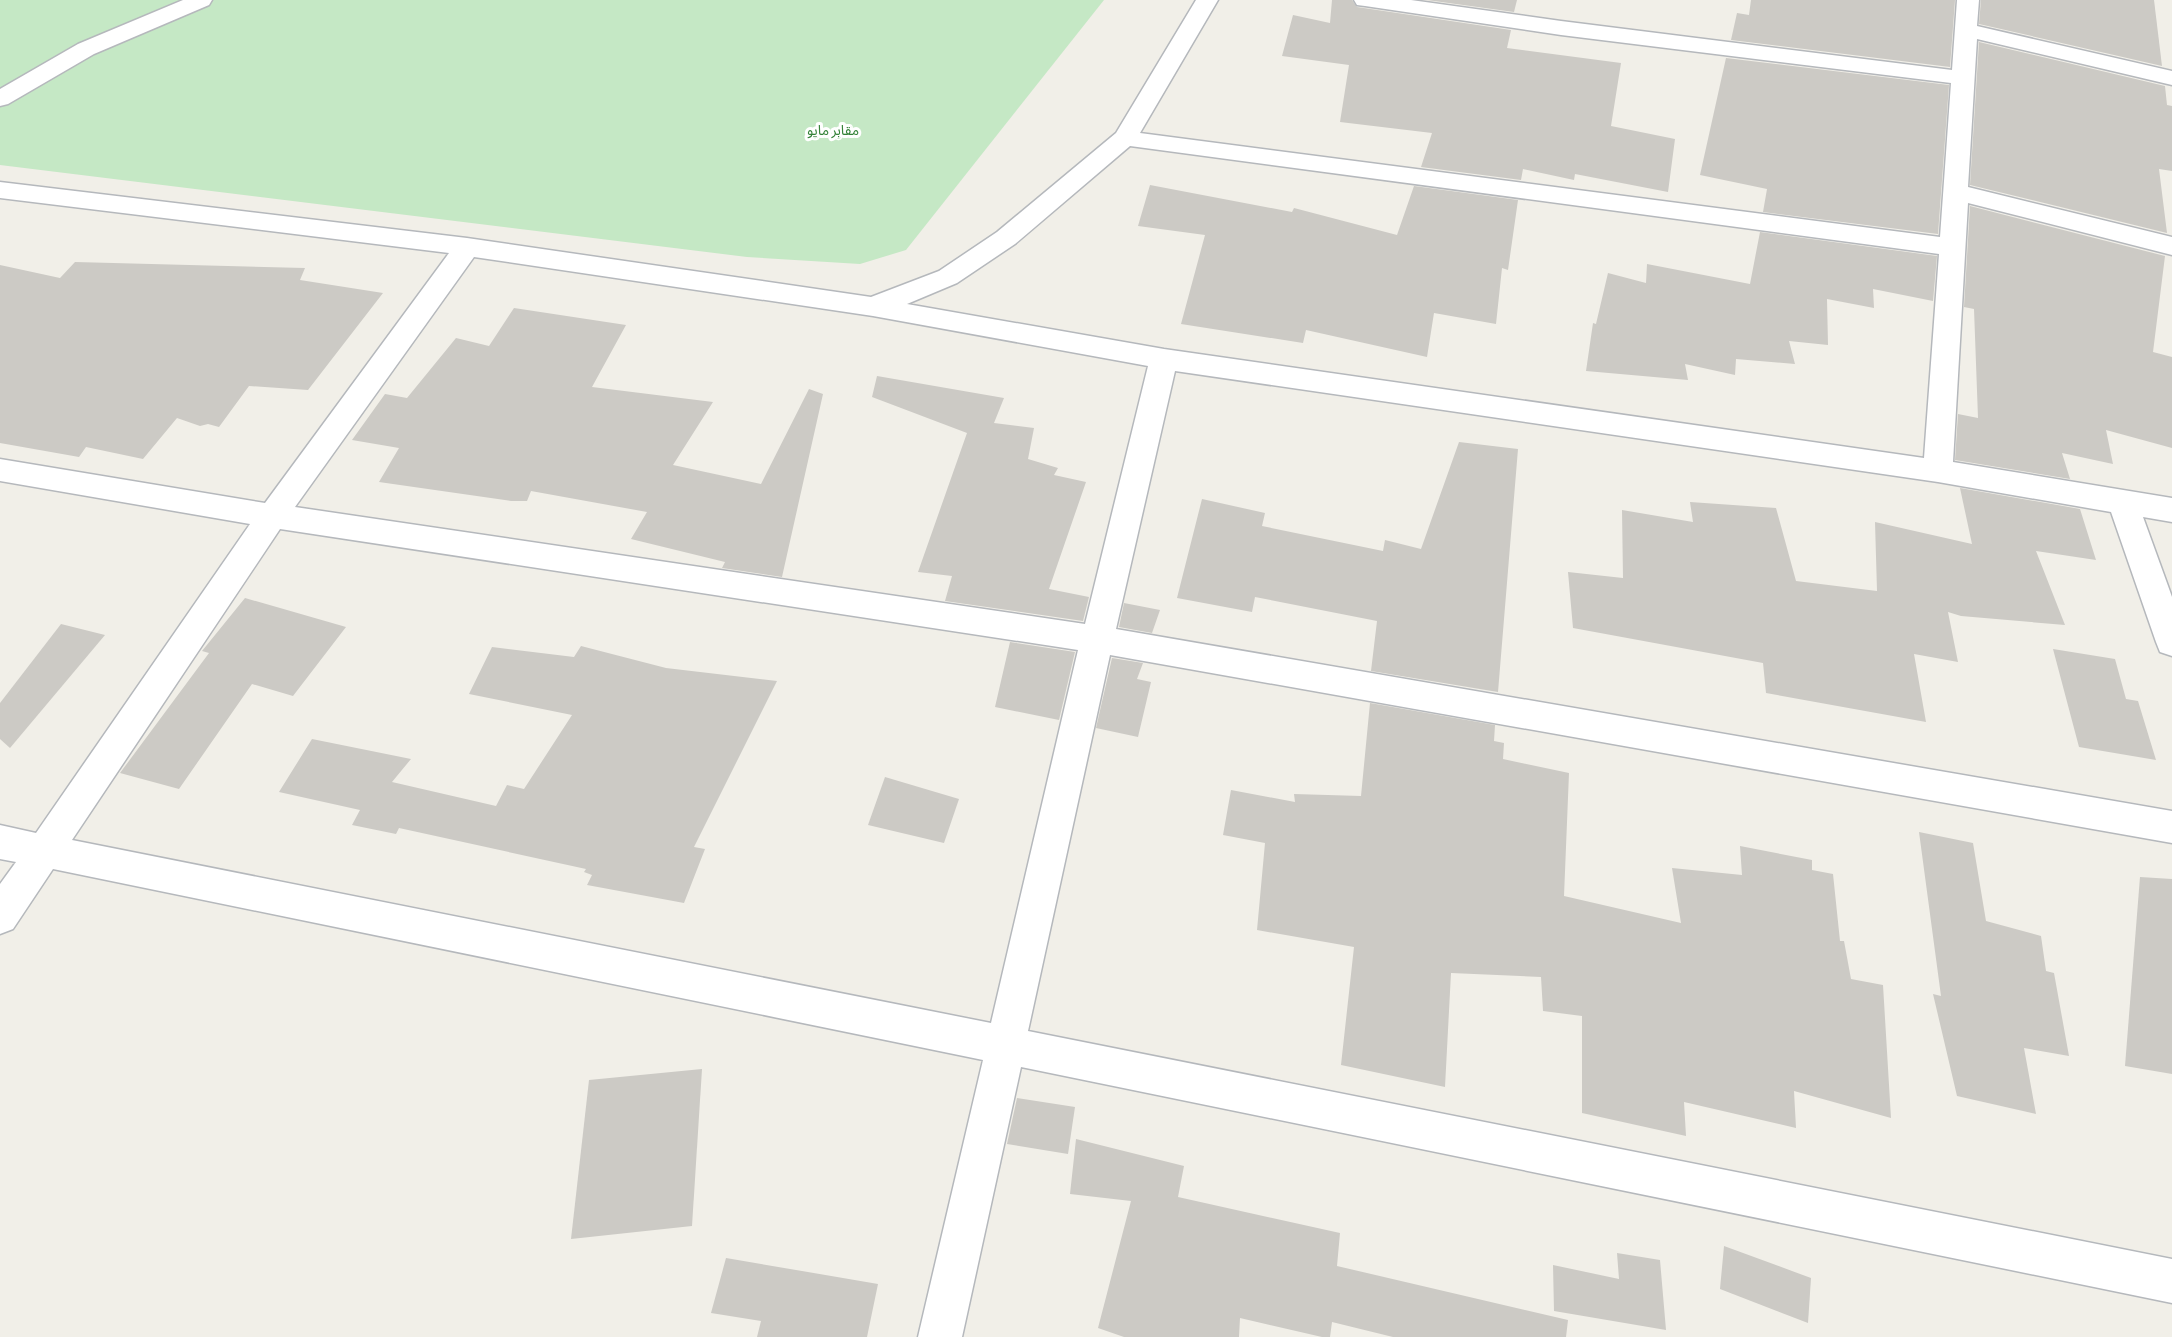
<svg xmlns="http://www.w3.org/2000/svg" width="2172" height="1337" font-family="'Alegreya Sans','Noto Sans Arabic',sans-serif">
  <rect width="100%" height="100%" fill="#f1efe8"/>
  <!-- green -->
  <polygon fill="#c5e8c5" points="0,0 1104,0 906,250 860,264 747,257 0,165"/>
  <!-- building -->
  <g fill="#cccac5">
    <polygon points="1332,0 1352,0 1357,7 1511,30 1507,48 1621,63 1611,126 1675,139 1668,192 1575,174 1574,180 1523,169 1521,180 1421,167 1432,133 1340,122 1349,65 1282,56 1293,15 1330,23"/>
    <polygon points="1427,0 1517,0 1514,12"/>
    <polygon points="1751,0 1955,0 1950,67 1731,40 1737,13 1749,15"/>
    <polygon points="1981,0 2154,0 2162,66 1979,24"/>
    <polygon points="1979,42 2165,86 2167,105 2172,106 2172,171 2159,169 2167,233 1970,185"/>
    <polygon points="1726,58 1949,85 1938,234 1763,212 1767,189 1700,175"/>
    <polygon points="1150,185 1292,212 1294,208 1397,235 1414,186 1518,200 1508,270 1502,268 1496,324 1434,313 1427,357 1306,330 1303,343 1181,324 1205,235 1138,226"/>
    <polygon points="1970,206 2165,256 2153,352 2172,357 2172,448 2106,430 2113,464 2062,453 2070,479 1955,460 1958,414 1978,418 1974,309 1964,307"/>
    <polygon points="1760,232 1937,256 1933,301 1873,289 1874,308 1827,299 1828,345 1789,341 1795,364 1736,359 1735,375 1685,364 1688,380 1586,371 1593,323 1596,324 1608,273 1646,283 1647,264 1750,284"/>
    <polygon points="75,262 305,268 300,280 383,293 308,390 249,386 219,427 208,424 200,426 177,418 143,459 86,447 79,457 0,443 0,265 60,278"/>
    <polygon points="514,308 626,325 592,387 713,402 673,465 761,484 809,389 823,394 782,577 722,568 725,562 631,539 647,512 531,491 527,501 511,501 379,482 399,448 352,440 385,394 407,398 456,338 489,346"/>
    <polygon points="877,376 1004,398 994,423 1034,428 1028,459 1058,468 1054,475 1086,482 1049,589 1089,597 1083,621 945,601 952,576 918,572 967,433 872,397"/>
    <polygon points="1459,442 1518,449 1498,692 1371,671 1377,621 1255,597 1252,612 1177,598 1202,499 1265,513 1262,526 1383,551 1385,540 1421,549"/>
    <polygon points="1960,488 2080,509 2096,560 2036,551 2065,625 1961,616 1948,612 1958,662 1914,654 1926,722 1766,693 1763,663 1573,628 1568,572 1623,578 1622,510 1693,522 1690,502 1776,508 1796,581 1877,591 1875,522 1972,544"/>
    <polygon points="245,598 346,627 293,696 252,684 179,789 120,773 209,653 202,651"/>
    <polygon points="1124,603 1160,610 1152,633 1119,627"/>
    <polygon points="61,624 105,635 10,748 0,739 0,703"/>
    <polygon points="1010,642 1075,652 1059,720 995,707"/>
    <polygon points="581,646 666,668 777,681 694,847 705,849 684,903 587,885 592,875 584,872 586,869 399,828 396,834 352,825 360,810 279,792 312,739 411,759 392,782 496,806 507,785 524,789 572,715 469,694 492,647 574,657"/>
    <polygon points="2053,649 2115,659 2126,699 2138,701 2156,760 2079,747"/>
    <polygon points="1112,658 1143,663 1137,679 1151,682 1138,737 1096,728"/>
    <polygon points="1370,703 1495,725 1494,741 1504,743 1503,759 1569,773 1564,896 1681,923 1672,868 1742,875 1740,846 1812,860 1812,870 1833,874 1840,941 1844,941 1851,979 1883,985 1891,1118 1794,1091 1796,1128 1684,1102 1686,1136 1582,1113 1582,1016 1543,1011 1541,977 1451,973 1445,1087 1341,1065 1354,947 1257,930 1265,843 1223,835 1231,790 1295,802 1294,794 1361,796"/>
    <polygon points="885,777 959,799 944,843 868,825"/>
    <polygon points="1919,832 1973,843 1986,921 2041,936 2046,971 2054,973 2069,1056 2024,1048 2036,1114 1957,1096 1933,994 1941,996"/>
    <polygon points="2140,877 2172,879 2172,1074 2125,1066"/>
    <polygon points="702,1069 692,1226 571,1239 589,1080"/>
    <polygon points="1017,1098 1075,1107 1068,1154 1007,1144"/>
    <polygon points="1076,1139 1184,1166 1178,1197 1340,1233 1337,1266 1568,1320 1566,1337 1393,1337 1332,1322 1330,1337 1322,1337 1240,1318 1239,1337 1124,1337 1098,1328 1131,1201 1070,1194"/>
    <polygon points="1724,1246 1811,1278 1808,1323 1720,1289"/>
    <polygon points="1617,1253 1660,1260 1666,1330 1554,1311 1553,1265 1619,1279"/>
    <polygon points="726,1258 878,1284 867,1337 757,1337 761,1321 711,1313"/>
  </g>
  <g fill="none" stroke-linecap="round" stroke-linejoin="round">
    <defs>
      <g id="minor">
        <polygon points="183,0 212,0 209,5 94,54 8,104 0,106 0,89 78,44"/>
        <path d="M1196,0H1218L1140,133L1940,237L1951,83L1561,35L1365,6L1357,5L1354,0H1411L1561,21L1952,70L1957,0H1979L1977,26L2172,71V85L1977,39L1968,187L2172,237V255L1968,203L1953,462L2172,498V522L2143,517L2172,597V656L2160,652L2156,642L2111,512L1938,482L1175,371L1116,629L2172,811V843L1110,655L1028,1031L2172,1259V1303L1021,1067L962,1337H918L983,1060L53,869L13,929L0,934V884L16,862L0,859V825L36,833L250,524L0,481V459L265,503L449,253L0,198V182L467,238L871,297L939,271L997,232L1116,133ZM1130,146L1939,254L1924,458L1164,349L907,304L957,283L1015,244ZM474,257L873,316L1148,366L1085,624L295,507ZM280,529L1078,650L991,1023L72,840Z"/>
      </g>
    </defs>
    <!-- minor casing -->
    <use href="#minor" stroke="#b5b8bc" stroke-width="3"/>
    <!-- minor -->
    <use href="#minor" fill="#fff" fill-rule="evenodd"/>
  </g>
  <g text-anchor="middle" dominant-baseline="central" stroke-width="6" stroke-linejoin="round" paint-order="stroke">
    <!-- far-park labels -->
    <g font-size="14" fill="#348238" stroke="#fff">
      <text x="833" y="131">مقابر مايو</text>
    </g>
  </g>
</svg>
